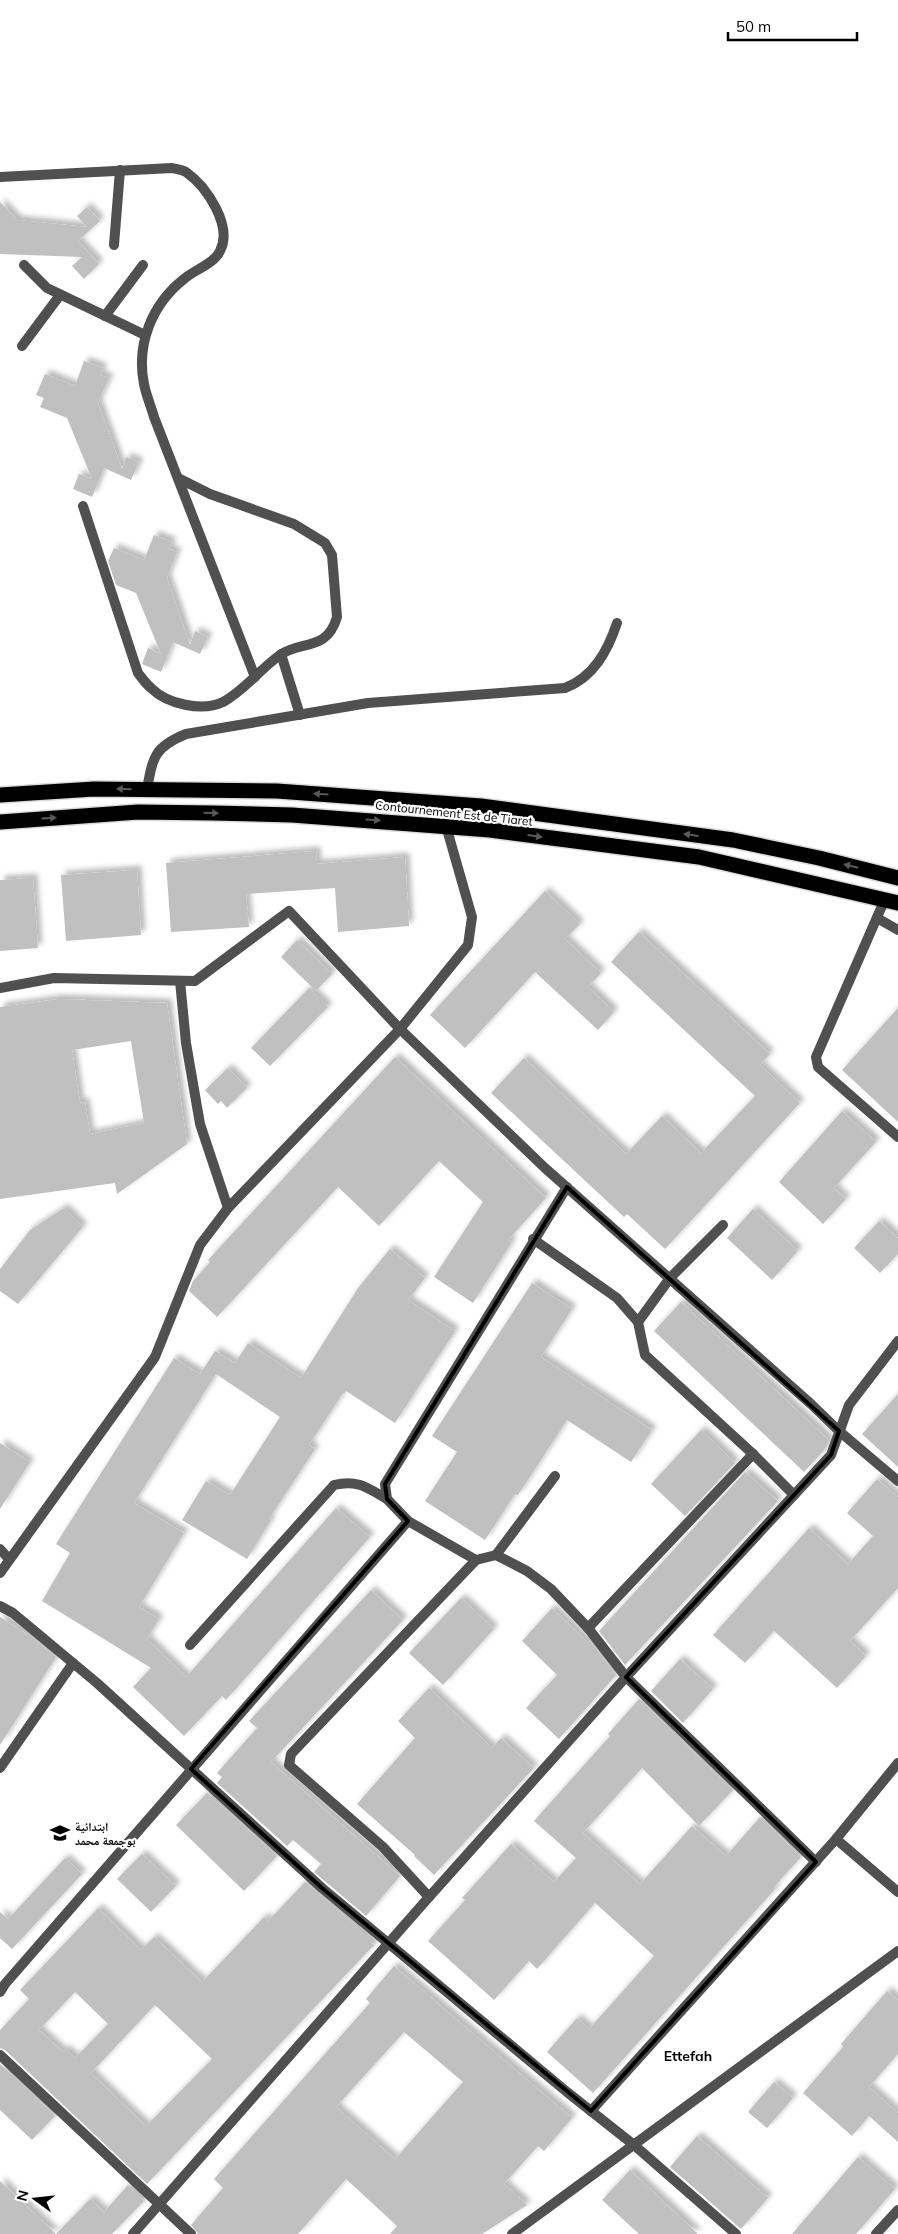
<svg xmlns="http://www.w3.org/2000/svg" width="898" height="2234" font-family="Mulish,'Noto Naskh Arabic',sans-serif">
  <defs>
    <filter id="shadow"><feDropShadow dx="4.5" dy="-4.5" stdDeviation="2.5" flood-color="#0004"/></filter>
  </defs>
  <rect width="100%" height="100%" fill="#fff"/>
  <!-- building -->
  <g fill="#c0c0c0" fill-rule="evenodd" filter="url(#shadow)">
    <polygon points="0,202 17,220 87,227 77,216 87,207 100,221 78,241 99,264 84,279 72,266 82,257 0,254"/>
    <polygon points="84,361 103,368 100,375 109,378 98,403 122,469 126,457 139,462 131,480 104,468 92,497 73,489 79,474 92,479 67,418 40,407 44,398 36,395 45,374 75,386"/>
    <polygon points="154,535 172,542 169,549 177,552 167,578 190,645 195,631 208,637 200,654 173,642 161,672 142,664 148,648 161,654 136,593 116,585 108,561 114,548 144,560"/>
    <polygon points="316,851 317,864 405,857 409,926 338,932 335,888 246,894 249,927 171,932 166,863"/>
    <polygon points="137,870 141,935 66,941 61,875"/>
    <polygon points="33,878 38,948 0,951 0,880"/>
    <polygon points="545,891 580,924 565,939 601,973 588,987 614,1012 598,1030 535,972 465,1048 430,1015"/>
    <polygon points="639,932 770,1054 760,1065 800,1103 665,1249 627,1214 624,1217 491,1093 524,1058 626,1154 662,1116 701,1153 755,1096 611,962"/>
    <polygon points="297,940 332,974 316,991 281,957"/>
    <polygon points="309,988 328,1007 270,1066 251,1048"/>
    <path d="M59,999L167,1003L187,1144L117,1194L115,1183L0,1199V1007ZM131,1041L144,1123L90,1134L85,1102L80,1103L72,1050Z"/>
    <polygon points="898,1008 898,1122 842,1070"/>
    <polygon points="395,1057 546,1198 508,1240 512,1242 473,1303 434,1277 483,1202 439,1161 379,1226 338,1187 217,1317 189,1291 193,1281 210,1262 208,1260"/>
    <polygon points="228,1068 247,1088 227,1108 221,1101 218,1104 205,1090"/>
    <polygon points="842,1111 876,1142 834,1188 846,1199 823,1224 779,1182"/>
    <polygon points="64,1208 83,1227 18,1304 0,1291 0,1269 30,1230"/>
    <polygon points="753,1209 798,1251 772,1280 727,1238"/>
    <polygon points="879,1221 898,1238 898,1254 880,1273 854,1248"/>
    <polygon points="390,1249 425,1278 408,1300 455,1331 395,1423 346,1391 344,1394 343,1393 309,1445 315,1449 269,1519 271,1520 247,1559 182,1520 206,1481 230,1495 280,1417 216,1374 134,1503 184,1533 139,1607 159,1619 147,1639 186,1677 336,1508 370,1537 226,1700 222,1696 184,1736 133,1687 151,1668 42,1601 70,1553 56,1544 174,1358 200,1374 215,1351 235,1363 248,1343 301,1378 358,1288"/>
    <polygon points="532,1283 572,1309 541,1357 652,1430 631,1462 567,1420 518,1495 515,1494 485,1540 425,1501 457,1452 432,1436"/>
    <polygon points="681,1302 829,1440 826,1448 804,1472 654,1331"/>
    <polygon points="898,1394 898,1467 862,1434"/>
    <polygon points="701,1430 735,1463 685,1516 651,1484"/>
    <polygon points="0,1443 30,1462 0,1509"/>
    <polygon points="745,1472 778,1501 625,1665 599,1631"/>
    <polygon points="877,1479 898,1497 898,1588 850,1641 866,1656 837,1688 774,1631 745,1663 713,1635 809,1528 848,1564 873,1536 847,1513"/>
    <polygon points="371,1590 403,1620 271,1762 400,1876 366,1916 314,1872 321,1864 293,1840 287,1846 217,1783 222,1777 217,1773 257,1728 249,1721"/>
    <polygon points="461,1598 494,1629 443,1685 409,1653"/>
    <polygon points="552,1608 588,1643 590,1641 616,1675 559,1739 526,1708 557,1675 522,1641"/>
    <polygon points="0,1617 30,1636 56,1657 0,1745"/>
    <polygon points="680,1659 713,1689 683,1723 651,1691"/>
    <polygon points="429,1688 492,1748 501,1738 534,1768 434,1875 414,1856 415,1855 357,1804 415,1738 398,1721"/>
    <polygon points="639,1699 733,1790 699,1826 642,1768 583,1833 640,1884 692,1826 726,1856 760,1817 801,1857 774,1887 776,1888 593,2093 547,2052 577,2018 589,2029 654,1956 595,1903 537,1969 529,1961 494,2000 428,1941 465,1900 462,1898 511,1844 554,1882 576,1858 534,1821 610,1736 608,1734"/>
    <polygon points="207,1793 277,1856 244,1891 176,1825"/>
    <polygon points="142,1854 176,1886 151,1912 117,1879"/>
    <polygon points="65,1858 82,1874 12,1949 0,1938 0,1912 8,1919"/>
    <path d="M305,1882L357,1926L356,1927L374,1945L147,2184L5,2050L0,2048V2030L29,1999L20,1990L98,1908L141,1950L154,1937L202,1982L264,1917L268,1921ZM75,1992L108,2024L75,2058L66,2049L63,2052L39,2030ZM155,2005L212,2059L146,2126L91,2073Z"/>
    <path d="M394,1966L572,2118L544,2151L538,2146L504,2184L527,2205L482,2234H390L397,2226L346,2179L298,2234H198L191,2225L223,2188L214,2179L370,2003L366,1999ZM404,2032L463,2082L395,2159L336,2107Z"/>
    <polygon points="887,1991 898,2000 898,2054 869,2087 898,2113 898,2142 869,2116 852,2136 803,2093 843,2047 841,2044"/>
    <polygon points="0,2064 55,2116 32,2140 0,2110"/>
    <polygon points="774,2082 793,2098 767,2128 748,2112"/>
    <polygon points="697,2136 768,2198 741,2229 670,2167"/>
    <polygon points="858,2157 895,2189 856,2234 792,2234"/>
    <polygon points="630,2170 698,2234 639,2234 602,2200"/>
    <polygon points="0,2181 56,2234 0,2234"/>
    <polygon points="128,2185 144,2201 112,2234 56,2234 90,2199 104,2212"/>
  </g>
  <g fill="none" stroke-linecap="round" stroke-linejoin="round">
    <defs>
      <g id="highway">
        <polyline points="0,795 94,789 277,791 481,806 733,840 819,858 898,878"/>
        <polyline points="0,822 138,812 213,813 292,815 490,830 699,857 898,903"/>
      </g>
    </defs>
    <!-- highway casing -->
    <use href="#highway" stroke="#dbdbdb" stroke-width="18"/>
    <!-- street -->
    <g stroke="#505050" stroke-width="10">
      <path d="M0,177L172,168C176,169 182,170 186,172C207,187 233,226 220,251C214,264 194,270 184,279C152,304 136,344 144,384C146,395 151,406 154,417L255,677"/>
      <polyline points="114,245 120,170"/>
      <polyline points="24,265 47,288 145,335"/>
      <polyline points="105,316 143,265"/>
      <polyline points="22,346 60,295"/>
      <path d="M83,506L138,673C142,678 146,684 151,688C167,704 202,712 223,702C244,691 260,669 280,655C301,640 327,652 337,617L332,555L325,543L294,524L210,494L178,478"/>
      <polyline points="281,654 300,715"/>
      <path d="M147,789C153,757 154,747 186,734L368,703L565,688C594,677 608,650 617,623"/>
      <polyline points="446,826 472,917 468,945 400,1029 545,1168 811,1404 839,1431 898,1481"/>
      <polyline points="885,899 816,1057 818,1067 898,1137"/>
      <polyline points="877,918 898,930"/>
      <polyline points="180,981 186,1043 200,1124 228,1208"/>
      <polyline points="0,988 54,978 195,981 289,911 400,1029 228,1208 200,1245 155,1357 0,1573"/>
      <polyline points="533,1239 617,1298 638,1322 645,1355 753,1454 794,1495"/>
      <polyline points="638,1322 670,1278 723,1225"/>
      <polyline points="408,1521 387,1499 385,1484 567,1187"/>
      <polyline points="0,1549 9,1559"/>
      <polyline points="496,1555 555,1476"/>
      <polyline points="0,1606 13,1613 97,1683 322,1888 567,2092 634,2145 736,2234"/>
      <polyline points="588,1628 753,1454"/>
      <path d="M190,1645L334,1485C357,1479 368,1488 387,1499"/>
      <polyline points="0,1768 73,1663"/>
      <polyline points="836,1839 898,1892"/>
      <polyline points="429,1897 383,1847 289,1765 291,1754 476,1560"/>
      <polyline points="0,1992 5,1984 408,1521 476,1560 496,1555 527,1571 551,1589 588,1628 626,1677 816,1862"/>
      <polyline points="0,2055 191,2234"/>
      <polyline points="591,2111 836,1839 898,1763"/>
      <polyline points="133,2234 429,1897 626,1677 831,1455 849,1405 898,1341"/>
      <polyline points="512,2234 898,1951"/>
      <polyline points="876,2234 898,2210"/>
    </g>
    <!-- highway -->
    <use href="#highway" stroke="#000" stroke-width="15"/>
  </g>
  <!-- one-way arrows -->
  <defs><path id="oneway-solid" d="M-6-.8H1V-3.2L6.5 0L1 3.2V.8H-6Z" transform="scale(1.25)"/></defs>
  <g fill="#595959">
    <use href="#oneway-solid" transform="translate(124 789) rotate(-179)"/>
    <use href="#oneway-solid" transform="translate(321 794) rotate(-176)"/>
    <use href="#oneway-solid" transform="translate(211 813) rotate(1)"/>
    <use href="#oneway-solid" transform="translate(49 818) rotate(-3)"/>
    <use href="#oneway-solid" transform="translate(373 820) rotate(4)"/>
    <use href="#oneway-solid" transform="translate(691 835) rotate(-172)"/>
    <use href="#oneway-solid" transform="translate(535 836) rotate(8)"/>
    <use href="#oneway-solid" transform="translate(851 866) rotate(-166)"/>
  </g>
  <!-- marked area -->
  <path fill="none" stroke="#000" stroke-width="4" stroke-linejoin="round" d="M567,1187L839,1431L831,1455L626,1677L816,1862L591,2111L322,1888L191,1769L408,1521L387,1499L385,1484Z"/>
  <!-- icons -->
  <defs>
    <symbol id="school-bare" viewBox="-9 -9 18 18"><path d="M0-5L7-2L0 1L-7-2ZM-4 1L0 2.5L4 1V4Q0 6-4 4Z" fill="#000" stroke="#fff" stroke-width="2.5" paint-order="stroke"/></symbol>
  </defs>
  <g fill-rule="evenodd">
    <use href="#school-bare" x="46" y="1819" width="28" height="28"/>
  </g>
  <g text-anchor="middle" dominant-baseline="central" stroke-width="4.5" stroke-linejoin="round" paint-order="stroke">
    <!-- street labels -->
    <g font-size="12" fill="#000" stroke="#fff">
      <text transform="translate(454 813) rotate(6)">Contournement Est de Tiaret</text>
    </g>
    <!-- poi labels -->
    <g font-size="12" font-weight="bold" fill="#000" stroke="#fff" text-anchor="start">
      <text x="75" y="1826">ابتدائية<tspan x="75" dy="14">بوجمعة محمد</tspan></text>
    </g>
    <!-- neighbourhood labels -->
    <g font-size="14" font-weight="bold" fill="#000" stroke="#fff">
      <text x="688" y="2056">Ettefah</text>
    </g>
  </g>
  <!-- north arrow -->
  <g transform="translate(35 2199) rotate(285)" stroke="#ffffff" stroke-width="4" paint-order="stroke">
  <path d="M0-4L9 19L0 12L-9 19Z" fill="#000000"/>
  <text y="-8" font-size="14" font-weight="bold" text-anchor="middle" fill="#000000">N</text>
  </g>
  <!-- scale -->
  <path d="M728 32v8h129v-8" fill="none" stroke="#000000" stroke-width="2.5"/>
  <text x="736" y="32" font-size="15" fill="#000000" stroke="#ffffff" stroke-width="4" paint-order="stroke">50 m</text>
</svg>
